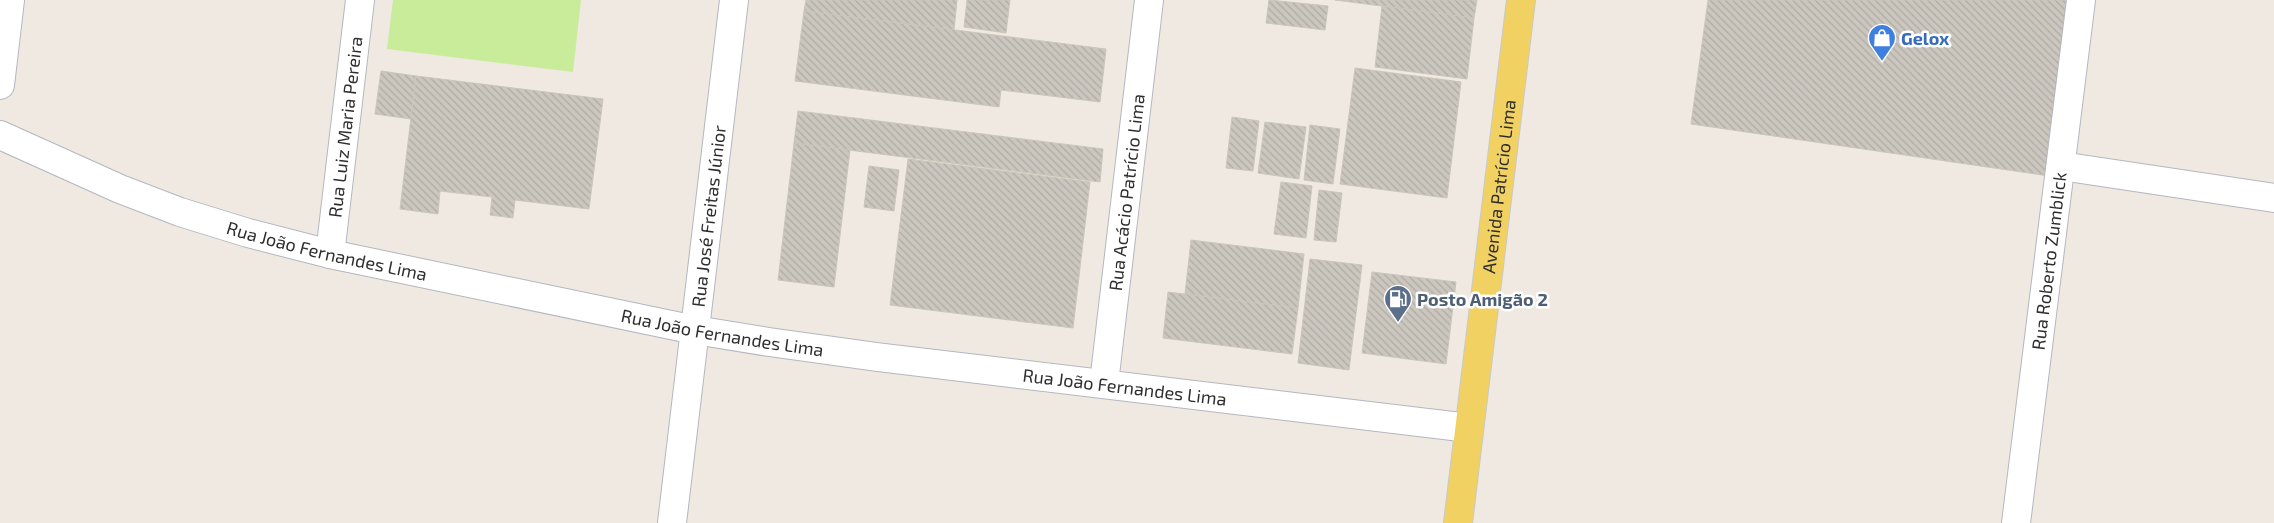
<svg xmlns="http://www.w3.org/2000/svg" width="2274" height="523" font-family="'Exo 2',sans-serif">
  <defs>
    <pattern id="building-back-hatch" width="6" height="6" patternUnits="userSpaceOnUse" patternTransform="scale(1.25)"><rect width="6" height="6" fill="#cbc7bf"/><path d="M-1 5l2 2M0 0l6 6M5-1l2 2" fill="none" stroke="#afaba4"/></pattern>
  </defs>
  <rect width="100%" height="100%" fill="#efe9e1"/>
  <!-- pitch -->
  <polygon fill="#c9ec9a" points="393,0 581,0 573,72 387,49"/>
  <!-- building -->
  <g fill="url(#building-back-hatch)" stroke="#cbc5ba">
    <polygon points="806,0 957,0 954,30 804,11"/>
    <polygon points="967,0 1010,0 1006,33 964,27"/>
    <polygon points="1269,0 1328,6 1325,30 1266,23"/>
    <polygon points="1335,0 1477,0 1474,18"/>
    <polygon points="1708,0 2074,0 2049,176 1691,124"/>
    <polygon points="1382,6 1474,18 1467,79 1375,67"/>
    <polygon points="804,11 1106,49 1100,102 1001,90 999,107 795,81"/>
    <polygon points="1355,68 1461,82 1447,198 1340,184"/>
    <polygon points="381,71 416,76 411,119 375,114"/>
    <polygon points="416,76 603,99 589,209 515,200 513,218 490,215 492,197 440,191 438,214 400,209"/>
    <polygon points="798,111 1103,149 1100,182 794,143"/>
    <polygon points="1232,117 1259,121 1253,171 1226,168"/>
    <polygon points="1265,122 1306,127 1299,179 1258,173"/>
    <polygon points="1310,125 1340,129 1333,184 1304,180"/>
    <polygon points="794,143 850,150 834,287 778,280"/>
    <polygon points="908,159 1090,182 1073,328 890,305"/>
    <polygon points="869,166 899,170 894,211 864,207"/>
    <polygon points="1281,182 1312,186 1306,238 1274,234"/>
    <polygon points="1319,190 1342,193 1336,242 1314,240"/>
    <polygon points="1191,240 1304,254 1298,308 1185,294"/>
    <polygon points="1310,259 1362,265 1349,370 1298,363"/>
    <polygon points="1372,272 1456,282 1446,364 1362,353"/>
    <polygon points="1168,292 1298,308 1292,354 1163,338"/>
  </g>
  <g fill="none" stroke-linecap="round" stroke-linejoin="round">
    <defs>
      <g id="minor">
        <polyline points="0,85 10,0"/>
        <path id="s1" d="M0,135L120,189L180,212L248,233L330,254L695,330L769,342L877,357L1469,428"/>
        <polyline points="2061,166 2274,198"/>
        <path id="s2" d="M330,254L360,0"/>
        <path id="s3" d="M1104,383L1149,0"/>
        <path id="s4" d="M672,523L734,0"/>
        <path id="s5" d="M2016,523L2081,0"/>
      </g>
      <g id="major">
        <path id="s6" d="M1458,523L1521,0"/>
      </g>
    </defs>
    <!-- minor casing -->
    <use href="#minor" stroke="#b4b7c1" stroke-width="30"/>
    <!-- major casing -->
    <use href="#major" stroke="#c9c9c9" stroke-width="30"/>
    <!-- minor -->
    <use href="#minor" stroke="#fff" stroke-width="28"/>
    <!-- major -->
    <use href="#major" stroke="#f2d163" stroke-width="28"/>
  </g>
  <!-- icons -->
  <defs>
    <symbol id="shop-pin" viewBox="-11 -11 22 30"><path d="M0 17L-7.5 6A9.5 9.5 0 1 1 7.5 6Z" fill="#3f7fe0" stroke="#fff"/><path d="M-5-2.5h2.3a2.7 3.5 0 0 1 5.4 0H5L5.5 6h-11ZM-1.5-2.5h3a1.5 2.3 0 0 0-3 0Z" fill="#fff"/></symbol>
    <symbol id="fuel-pin" viewBox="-11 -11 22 30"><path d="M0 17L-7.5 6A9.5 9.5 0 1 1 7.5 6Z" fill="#5c6f8a" stroke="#fff"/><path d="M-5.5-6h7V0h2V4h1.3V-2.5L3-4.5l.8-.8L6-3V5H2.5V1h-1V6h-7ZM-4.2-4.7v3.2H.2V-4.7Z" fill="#fff"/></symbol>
  </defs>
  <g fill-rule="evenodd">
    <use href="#shop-pin" x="1866" y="22" width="32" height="43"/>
    <use href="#fuel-pin" x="1382" y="283" width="32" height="43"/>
  </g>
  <g text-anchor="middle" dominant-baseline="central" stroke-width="5" stroke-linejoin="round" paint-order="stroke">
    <!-- shop labels -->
    <g font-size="18" font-weight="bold" fill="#366cbe" stroke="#fff" text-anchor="start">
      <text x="1901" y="38">Gelox</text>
    </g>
    <!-- street labels -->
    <g font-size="18" fill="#2e2e2e" stroke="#fff">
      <text stroke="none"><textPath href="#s2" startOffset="128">Rua Luiz Maria Pereira</textPath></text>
      <text stroke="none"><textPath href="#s6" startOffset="339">Avenida Patrício Lima</textPath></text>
      <text stroke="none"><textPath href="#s3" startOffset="192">Rua Acácio Patrício Lima</textPath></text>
      <text stroke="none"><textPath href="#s4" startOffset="309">Rua José Freitas Júnior</textPath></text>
      <text stroke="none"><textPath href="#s1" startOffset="348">Rua João Fernandes Lima</textPath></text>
      <text stroke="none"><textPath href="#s5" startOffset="264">Rua Roberto Zumblick</textPath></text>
      <text stroke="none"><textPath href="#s1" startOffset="752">Rua João Fernandes Lima</textPath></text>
      <text stroke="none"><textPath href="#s1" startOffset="1158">Rua João Fernandes Lima</textPath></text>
    </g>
    <!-- service labels -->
    <g font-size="18" font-weight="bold" fill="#4e5e75" stroke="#fff" text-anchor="start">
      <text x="1417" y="299">Posto Amigão 2</text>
    </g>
  </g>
</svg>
